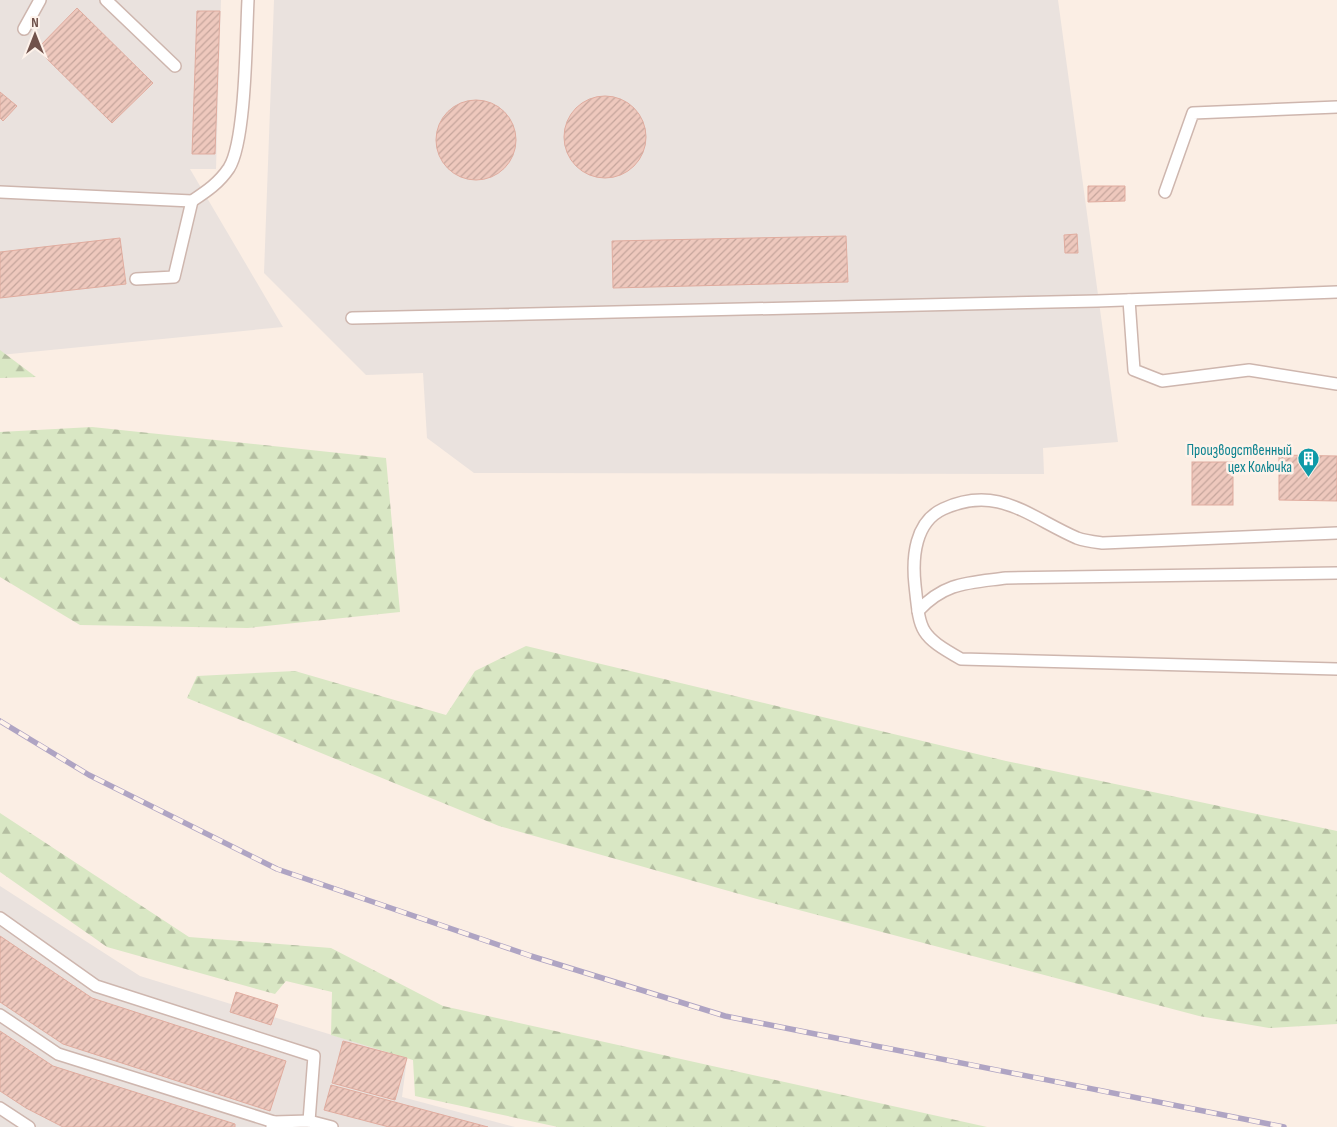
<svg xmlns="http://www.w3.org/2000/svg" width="1337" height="1127" font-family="'Sofia Sans Condensed',sans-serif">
  <defs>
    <pattern id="forest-firs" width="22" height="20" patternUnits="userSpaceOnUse" patternTransform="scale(1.25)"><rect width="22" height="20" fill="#d9e7c4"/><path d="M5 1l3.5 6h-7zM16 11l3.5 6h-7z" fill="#b4bea1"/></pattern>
    <pattern id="building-hatch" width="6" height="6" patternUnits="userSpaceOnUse" patternTransform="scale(1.25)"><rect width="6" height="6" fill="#eec8bd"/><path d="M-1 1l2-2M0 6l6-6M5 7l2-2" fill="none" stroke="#c5a59c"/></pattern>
  </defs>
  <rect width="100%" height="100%" fill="#fbeee4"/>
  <!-- industrial -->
  <g fill="#eae2de">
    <polygon points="0,0 221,0 216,169 190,169 283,327 0,355"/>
    <polygon points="274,0 1058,0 1118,442 1043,448 1044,474 474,473 427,438 423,373 366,375 264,273"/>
    <polygon points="0,886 140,976 407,1058 402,1097 515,1127 0,1127"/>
  </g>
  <!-- forest -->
  <g fill="url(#forest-firs)">
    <polygon points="0,350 36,377 0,378"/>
    <polygon points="92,427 386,458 400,612 248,628 80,625 0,577 0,432"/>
    <polygon points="526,646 1006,761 1337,831 1337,1024 1269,1028 1199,1016 757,899 499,826 187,698 197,676 295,671 446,715 475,671"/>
    <polygon points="0,813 189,937 331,948 443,1006 987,1127 558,1127 415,1096 413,1060 331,1035 332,992 286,981 275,994 107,947 0,872"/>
  </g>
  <!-- building -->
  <g fill="url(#building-hatch)" stroke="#e0ac9f">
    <polygon points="77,8 153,83 112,123 37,49"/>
    <polygon points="197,11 220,11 215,154 192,154"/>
    <polygon points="0,92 17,106 3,121 0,118"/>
    <circle cx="605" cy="137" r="41"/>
    <circle cx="476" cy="140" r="40"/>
    <polygon points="1088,186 1125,186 1125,201 1088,202"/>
    <polygon points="1077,234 1078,253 1065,253 1064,235"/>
    <polygon points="846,236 848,282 613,288 612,241"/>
    <polygon points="120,238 126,284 0,298 0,252"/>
    <polygon points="1279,455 1337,456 1337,501 1279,500"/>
    <rect x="1192" y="462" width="41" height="43"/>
    <polygon points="0,936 92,998 286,1061 270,1111 63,1044 0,1002"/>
    <polygon points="236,992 278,1005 271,1025 230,1012"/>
    <polygon points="0,1031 53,1066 235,1124 235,1127 63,1127 26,1108 0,1091"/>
    <polygon points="343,1041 407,1058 395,1100 332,1083"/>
    <polygon points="331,1085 488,1127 389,1127 324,1110"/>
  </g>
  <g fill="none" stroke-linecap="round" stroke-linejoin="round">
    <defs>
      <g id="service">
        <polyline points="106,0 175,66"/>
        <polyline points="24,29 40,0"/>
        <path d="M0,192L192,201C207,191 219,183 229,168C246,141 246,37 248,0"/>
        <polyline points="1165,192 1193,113 1337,107"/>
        <polyline points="136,279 174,277 192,201"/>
        <polyline points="1129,300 1134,370 1162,381 1249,370 1337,384"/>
        <polyline points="352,318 1097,301 1337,292"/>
        <path d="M1337,533L1103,543C1095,542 1085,541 1077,538C1029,517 998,484 943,509C915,522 912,557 915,585C920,632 919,635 961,659L1337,669"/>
        <path d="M918,611C945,582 968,583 1006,578L1337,573"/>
        <polyline points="0,918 96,986 314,1056 309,1121"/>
        <polyline points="0,1015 58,1054 274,1122 272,1127"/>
        <polyline points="0,1108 29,1127"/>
        <polyline points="274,1122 309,1121 332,1127"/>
      </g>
    </defs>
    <!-- service casing -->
    <use href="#service" stroke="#ceb6ae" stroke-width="14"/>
    <!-- service -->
    <use href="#service" stroke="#fff" stroke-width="11"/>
    <defs>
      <polyline id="rail" points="0,721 89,775 277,869 531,956 725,1016 1284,1127"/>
    </defs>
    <!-- rail casing -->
    <use href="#rail" stroke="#afa4c3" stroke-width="5.5"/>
    <!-- rail -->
    <use href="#rail" stroke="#fef2ea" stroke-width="4" stroke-dasharray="11" stroke-linecap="butt"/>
  </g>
  <!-- icons -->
  <defs>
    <symbol id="building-pin" viewBox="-11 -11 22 30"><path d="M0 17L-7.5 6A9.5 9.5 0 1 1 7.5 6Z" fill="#0f9aa8" stroke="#fef2ea"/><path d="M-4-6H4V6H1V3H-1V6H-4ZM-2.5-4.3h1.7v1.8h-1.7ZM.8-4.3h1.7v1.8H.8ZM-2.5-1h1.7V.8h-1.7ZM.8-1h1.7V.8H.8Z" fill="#fff"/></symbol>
  </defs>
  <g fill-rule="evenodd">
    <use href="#building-pin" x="1296" y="446" width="25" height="34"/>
  </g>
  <g text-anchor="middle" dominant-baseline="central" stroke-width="5" stroke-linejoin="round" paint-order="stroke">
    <!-- culture labels -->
    <g font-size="15" fill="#0d838f" stroke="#fef2ea" text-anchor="end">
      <text x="1292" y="450">Производственный<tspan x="1292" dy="17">цех Колючка</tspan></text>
    </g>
  </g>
  <!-- north arrow -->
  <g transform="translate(35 35)" stroke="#fef2ea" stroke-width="4" paint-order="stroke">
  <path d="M0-4L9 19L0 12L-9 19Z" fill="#71524b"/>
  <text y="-8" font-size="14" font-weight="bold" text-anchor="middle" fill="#71524b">N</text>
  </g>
</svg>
